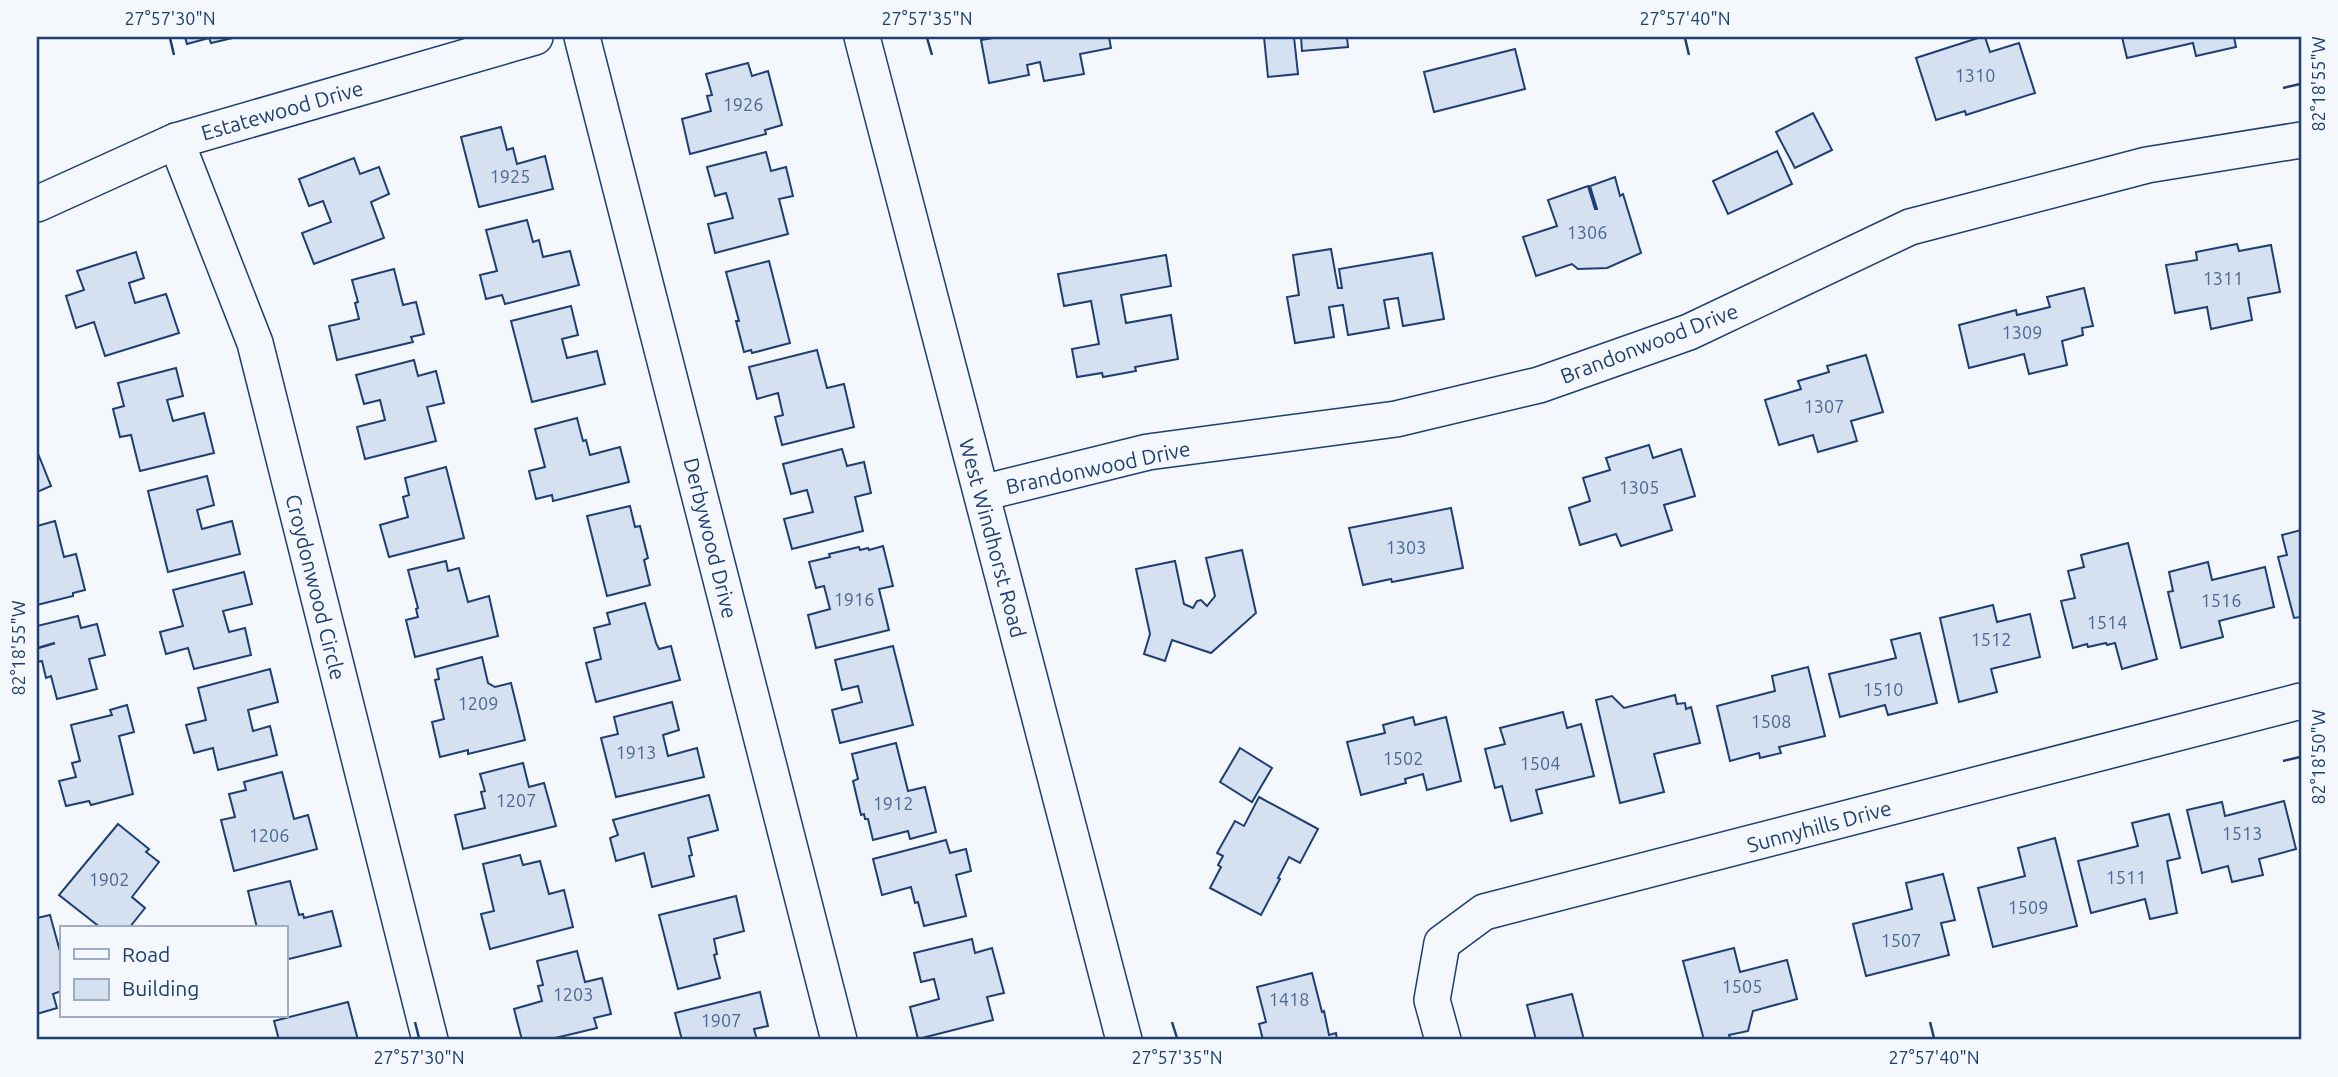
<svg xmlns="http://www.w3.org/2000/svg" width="2338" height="1077" font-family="Ubuntu,sans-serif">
  <rect width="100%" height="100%" fill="#f4f7fb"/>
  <!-- building -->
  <g fill="#d5e0f0" stroke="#1d3f73" stroke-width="2">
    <polygon points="185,37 237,37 211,43 209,38 187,44"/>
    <polygon points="999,37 1109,37 1111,48 1080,54 1084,74 1044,81 1040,62 1027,65 1029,75 989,83 981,40"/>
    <polygon points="1264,37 1294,37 1298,74 1268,77"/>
    <polygon points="1301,37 1347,37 1348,47 1302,51"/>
    <polygon points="1981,37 1985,37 1990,52 2019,43 2035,93 1966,115 1965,111 1936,120 1916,58"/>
    <polygon points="2122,37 2234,37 2236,47 2196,56 2193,43 2127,58"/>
    <polygon points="1515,49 1525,89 1434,112 1424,72"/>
    <polygon points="748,63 752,76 768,71 782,125 765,130 766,134 690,154 682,119 711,111 707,96 712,95 706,74"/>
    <polygon points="1813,113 1832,150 1795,168 1776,132"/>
    <polygon points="501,127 507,150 513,148 517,164 545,156 553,189 479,207 461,137"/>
    <polygon points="1777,151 1792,184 1728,214 1713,181"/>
    <polygon points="766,152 771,171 786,167 793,196 779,199 788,234 715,253 708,224 733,218 726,193 715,196 707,167"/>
    <polygon points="354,158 360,174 379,167 389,194 371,202 384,238 314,264 302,233 331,222 323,201 309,206 299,179"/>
    <polygon points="1615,177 1620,196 1623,194 1641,253 1607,268 1578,269 1572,264 1536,276 1523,237 1557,226 1548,200 1588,186 1595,209 1597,209 1590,186"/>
    <polygon points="527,220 533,242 539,240 543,257 570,251 579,285 505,304 502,295 486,299 480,275 497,271 486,230"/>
    <polygon points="2237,244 2239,251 2271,245 2280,292 2248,298 2252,320 2211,329 2207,307 2175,313 2166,265 2197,260 2196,252"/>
    <polygon points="1331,249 1338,288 1342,288 1339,269 1432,253 1444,319 1403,326 1398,298 1384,300 1389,328 1348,335 1343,305 1329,307 1334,337 1295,343 1287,297 1299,295 1293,255"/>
    <polygon points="136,252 144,278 129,283 135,303 166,294 179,333 105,356 94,322 76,328 66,296 84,290 77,271"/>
    <polygon points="1166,255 1171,286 1121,295 1126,323 1171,315 1178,359 1135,367 1136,371 1103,377 1102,373 1077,377 1072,349 1099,344 1091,301 1064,306 1058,274"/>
    <polygon points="769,261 790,343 752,353 751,350 744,352 736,321 739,321 726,272"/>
    <polygon points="394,269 403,305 416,302 424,334 411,337 413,342 337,360 329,326 359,319 355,303 358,302 352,280"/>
    <polygon points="2084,288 2093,326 2082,328 2083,335 2062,341 2067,365 2029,374 2024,354 1969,368 1959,325 2016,310 2017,315 2050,307 2047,297"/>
    <polygon points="571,306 578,335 562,339 567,358 597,351 605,384 532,402 511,321"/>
    <polygon points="817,350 827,388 844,384 854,427 782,445 775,417 783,415 778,393 757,399 749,367"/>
    <polygon points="1866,355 1883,412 1851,421 1857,441 1818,452 1813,435 1779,445 1765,400 1801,389 1798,381 1829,372 1827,366"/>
    <polygon points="414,360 418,376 436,371 444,403 427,407 436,441 365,459 357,427 385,420 380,400 364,404 356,375"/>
    <polygon points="176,368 183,396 167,400 173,421 204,413 214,453 140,471 131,435 120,437 113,409 124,406 118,383"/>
    <polygon points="577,418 583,441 586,440 590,455 620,447 629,482 553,501 552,495 536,499 529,471 545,467 535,429"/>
    <polygon points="1649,445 1653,458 1681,449 1695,496 1664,505 1672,530 1621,546 1616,534 1580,545 1569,508 1590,501 1583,478 1610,470 1606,458"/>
    <polygon points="842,449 847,466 864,462 871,493 855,497 863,531 792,549 784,519 813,512 807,490 791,494 783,464"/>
    <polygon points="37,451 51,486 37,492"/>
    <polygon points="446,467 464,538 389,557 380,525 408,517 403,497 409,495 405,478"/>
    <polygon points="207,476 214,505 197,510 202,529 232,521 240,554 168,572 148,491"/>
    <polygon points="630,506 635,527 640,526 648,558 644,560 650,585 607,596 587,516"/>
    <polygon points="1451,508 1463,568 1392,582 1391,579 1363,585 1349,528"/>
    <polygon points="55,521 64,557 76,554 85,590 73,593 73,596 37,605 37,526"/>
    <polygon points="2301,530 2301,617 2294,618 2278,557 2287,555 2282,535"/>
    <polygon points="2128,543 2157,659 2122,669 2115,643 2107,645 2106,643 2088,647 2087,644 2073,648 2061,601 2075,598 2068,571 2084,567 2081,555"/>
    <polygon points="883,546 893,586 879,589 889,630 816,648 808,615 830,609 824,586 816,588 809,562 830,557 829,554 859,547 860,550 868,548 869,550"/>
    <polygon points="1242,550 1256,613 1211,653 1172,640 1165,661 1144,654 1150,634 1136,569 1175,561 1184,604 1193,608 1197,601 1201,600 1207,606 1215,596 1206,558"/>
    <polygon points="446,561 448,571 459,568 468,602 489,596 498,636 415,657 406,620 418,617 416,609 418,608 408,570"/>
    <polygon points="2208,562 2212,580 2265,567 2274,607 2219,621 2223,637 2181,648 2168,592 2173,591 2169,572"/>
    <polygon points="244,572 252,604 223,611 229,632 245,628 251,655 194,669 188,648 166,654 160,632 183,626 173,590"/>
    <polygon points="645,603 656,643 659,649 671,646 680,680 596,702 586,663 601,659 594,628 610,624 607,613"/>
    <polygon points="1993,605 1997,622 2030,614 2040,657 1991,669 1997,692 1959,702 1940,618"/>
    <polygon points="78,616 81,628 97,624 105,655 89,659 97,689 57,699 51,676 46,678 42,661 37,662 37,626"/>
    <polygon points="1920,633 1937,703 1888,715 1885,705 1840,717 1829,674 1896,658 1891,640"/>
    <polygon points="893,646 913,725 840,743 832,710 862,702 858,686 842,690 835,660"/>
    <polygon points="482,657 488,683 495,687 511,683 525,740 468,754 468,750 440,757 432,722 444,719 435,680 439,679 437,669"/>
    <polygon points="1808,667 1825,736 1779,747 1781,753 1760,758 1759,753 1730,761 1717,706 1775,691 1772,676"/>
    <polygon points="270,669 278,702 248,710 253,731 270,726 277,755 218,770 213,748 194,753 186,725 206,720 198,688"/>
    <polygon points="1675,695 1677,704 1685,703 1686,709 1691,707 1700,743 1654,754 1664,792 1620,803 1596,700 1612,696 1624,708"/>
    <polygon points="672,702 679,730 663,735 668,756 697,748 704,777 616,797 601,738 618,734 614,717"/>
    <polygon points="127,705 134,732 119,736 133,794 91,805 89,801 66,806 59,781 76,777 72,763 80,761 71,725 112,715 110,710"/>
    <polygon points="1563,712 1567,728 1581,724 1594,776 1536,790 1542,813 1511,821 1502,786 1495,788 1485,749 1505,744 1500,728"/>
    <polygon points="1413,717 1415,725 1446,717 1461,781 1427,790 1423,774 1405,779 1406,783 1361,795 1347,742 1385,733 1383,725"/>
    <polygon points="896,743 908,791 925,787 936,832 910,839 908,831 873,840 868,819 865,819 864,814 861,815 853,781 858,779 852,754"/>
    <polygon points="1240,748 1272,768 1252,802 1220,782"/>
    <polygon points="523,763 529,787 544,783 556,826 463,849 455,815 485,808 481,792 485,791 480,774"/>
    <polygon points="282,772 294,819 308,815 317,849 234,871 221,820 235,817 229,794 246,790 244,782"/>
    <polygon points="709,795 718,830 688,838 692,855 689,856 694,876 652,887 644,853 616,861 610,838 618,835 613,820"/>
    <polygon points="1259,797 1318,829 1300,863 1289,857 1278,878 1280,879 1261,915 1210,888 1221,867 1218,865 1223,856 1217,853 1235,821 1244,826"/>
    <polygon points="2284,801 2296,849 2259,859 2263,875 2232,882 2228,866 2202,873 2187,810 2222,802 2225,816"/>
    <polygon points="2169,814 2180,858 2167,861 2177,913 2150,919 2145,899 2091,913 2078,861 2138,846 2132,823"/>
    <polygon points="118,824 149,849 146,852 159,862 132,897 145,908 129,928 101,928 59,895"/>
    <polygon points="2055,838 2077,926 1993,947 1978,888 2025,876 2018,848"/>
    <polygon points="946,840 950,853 966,849 971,871 956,875 966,916 924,926 918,902 915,903 911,887 882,895 873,859"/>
    <polygon points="520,855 523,865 540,861 549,894 564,890 573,927 490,949 481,914 494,911 483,864"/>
    <polygon points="1943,874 1955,920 1941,923 1949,955 1866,976 1853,924 1912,909 1906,883"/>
    <polygon points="290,881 299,915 303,914 304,918 332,911 341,946 285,960 285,928 257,928 248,891"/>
    <polygon points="736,896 744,931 714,939 717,954 714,955 720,978 678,989 659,915"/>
    <polygon points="50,915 61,955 61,991 53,994 57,1008 37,1014 37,918"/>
    <polygon points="972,939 975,953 992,948 1004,993 987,997 993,1020 918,1039 910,1007 939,999 934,979 921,982 914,953"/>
    <polygon points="1734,948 1740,972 1787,960 1797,999 1753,1011 1748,1031 1729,1035 1730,1038 1721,1040 1704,1040 1683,961"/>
    <polygon points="577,951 585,982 602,978 611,1014 594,1018 597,1028 547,1040 522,1040 514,1009 542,1001 538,986 543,985 537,961"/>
    <polygon points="1312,973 1322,1012 1324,1011 1329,1035 1336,1033 1337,1040 1263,1040 1259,1024 1266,1022 1257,987"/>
    <polygon points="760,992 768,1026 754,1029 757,1040 682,1040 675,1013"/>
    <polygon points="1572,994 1584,1040 1536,1040 1527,1005"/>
    <polygon points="348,1002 358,1040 279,1040 274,1021"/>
  </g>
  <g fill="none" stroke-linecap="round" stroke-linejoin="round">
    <defs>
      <g id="minor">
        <polyline points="582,37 839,1040"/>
        <polyline points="862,37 1124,1040"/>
        <polyline points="176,141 255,343 430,1040"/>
        <polyline points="37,204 176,141 535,37"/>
        <polyline points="982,493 1148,452 1396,419 1539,385 1689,332 1910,227 2147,165 2301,140"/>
        <polyline points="1443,1040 1432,1000 1442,943 1484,912 2301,701"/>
      </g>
    </defs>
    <!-- minor casing -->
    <use href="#minor" stroke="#1d3f73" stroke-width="38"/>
    <!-- minor -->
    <use href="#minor" stroke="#f4f7fb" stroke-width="35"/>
  </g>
  <!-- ticks -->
  <path fill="none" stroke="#1d3f73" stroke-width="2.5" d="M170,38L174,55M927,38L932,55M1685,38L1689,55M2283,88L2300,84M38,648L55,643M2283,761L2300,757M415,1022L419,1038M1172,1022L1177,1038M1930,1022L1934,1038"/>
  <g text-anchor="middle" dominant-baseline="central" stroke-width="5" stroke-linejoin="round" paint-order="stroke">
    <!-- number labels -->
    <g font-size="18" fill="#4b6792">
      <text x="1975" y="75">1310</text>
      <text x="743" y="104">1926</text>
      <text x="510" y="176">1925</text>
      <text x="1587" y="232">1306</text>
      <text x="2223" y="278">1311</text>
      <text x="2022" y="332">1309</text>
      <text x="1824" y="406">1307</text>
      <text x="1639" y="487">1305</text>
      <text x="1406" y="547">1303</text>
      <text x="854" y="599">1916</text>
      <text x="2221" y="600">1516</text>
      <text x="2107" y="622">1514</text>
      <text x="1991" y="639">1512</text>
      <text x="1883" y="689">1510</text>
      <text x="478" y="703">1209</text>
      <text x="1771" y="721">1508</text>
      <text x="636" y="752">1913</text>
      <text x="1403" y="758">1502</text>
      <text x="1540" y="763">1504</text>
      <text x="516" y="800">1207</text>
      <text x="893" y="803">1912</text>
      <text x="2242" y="833">1513</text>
      <text x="269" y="835">1206</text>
      <text x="2126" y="877">1511</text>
      <text x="109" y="879">1902</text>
      <text x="2028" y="907">1509</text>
      <text x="1901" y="940">1507</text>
      <text x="1742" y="986">1505</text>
      <text x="573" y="994">1203</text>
      <text x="1289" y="999">1418</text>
      <text x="721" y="1020">1907</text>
    </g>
    <!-- street labels -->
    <g font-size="21" fill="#1d3f73" stroke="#f4f7fb">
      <text transform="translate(282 110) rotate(-16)">Estatewood Drive</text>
      <text transform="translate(1649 343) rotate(-21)">Brandonwood Drive</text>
      <text transform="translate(1098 467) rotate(-12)">Brandonwood Drive</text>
      <text transform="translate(711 538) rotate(76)">Derbywood Drive</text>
      <text transform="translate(993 538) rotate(75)">West Windhorst Road</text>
      <text transform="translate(316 587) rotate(76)">Croydonwood Circle</text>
      <text transform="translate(1819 826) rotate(-15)">Sunnyhills Drive</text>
    </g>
  </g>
  <!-- border -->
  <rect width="2338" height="1077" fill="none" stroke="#f4f7fb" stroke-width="77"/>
  <!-- legend -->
  <rect x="60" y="926" width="228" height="91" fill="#f4f7fb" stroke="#9eadc5" stroke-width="2"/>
  <rect x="74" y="949" width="35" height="10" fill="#f4f7fb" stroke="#9eadc5" stroke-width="2"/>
  <text x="122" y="962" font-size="21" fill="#1d3f73">Road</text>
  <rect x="74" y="979" width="35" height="21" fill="#d5e0f0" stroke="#9eadc5" stroke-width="2"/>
  <text x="122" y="996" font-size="21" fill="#1d3f73">Building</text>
  <rect x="38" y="38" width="2262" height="1000" fill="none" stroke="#1d3f73" stroke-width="2.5"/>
  <g font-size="18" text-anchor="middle" fill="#1d3f73">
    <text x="170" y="25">27°57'30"N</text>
    <text x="927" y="25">27°57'35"N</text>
    <text x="1685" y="25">27°57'40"N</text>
    <text transform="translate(2319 84) rotate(-90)" y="6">82°18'55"W</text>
    <text transform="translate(19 648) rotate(-90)" y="6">82°18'55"W</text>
    <text transform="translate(2319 757) rotate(-90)" y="6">82°18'50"W</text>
    <text x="419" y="1064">27°57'30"N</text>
    <text x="1177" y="1064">27°57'35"N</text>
    <text x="1934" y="1064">27°57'40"N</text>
  </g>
</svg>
